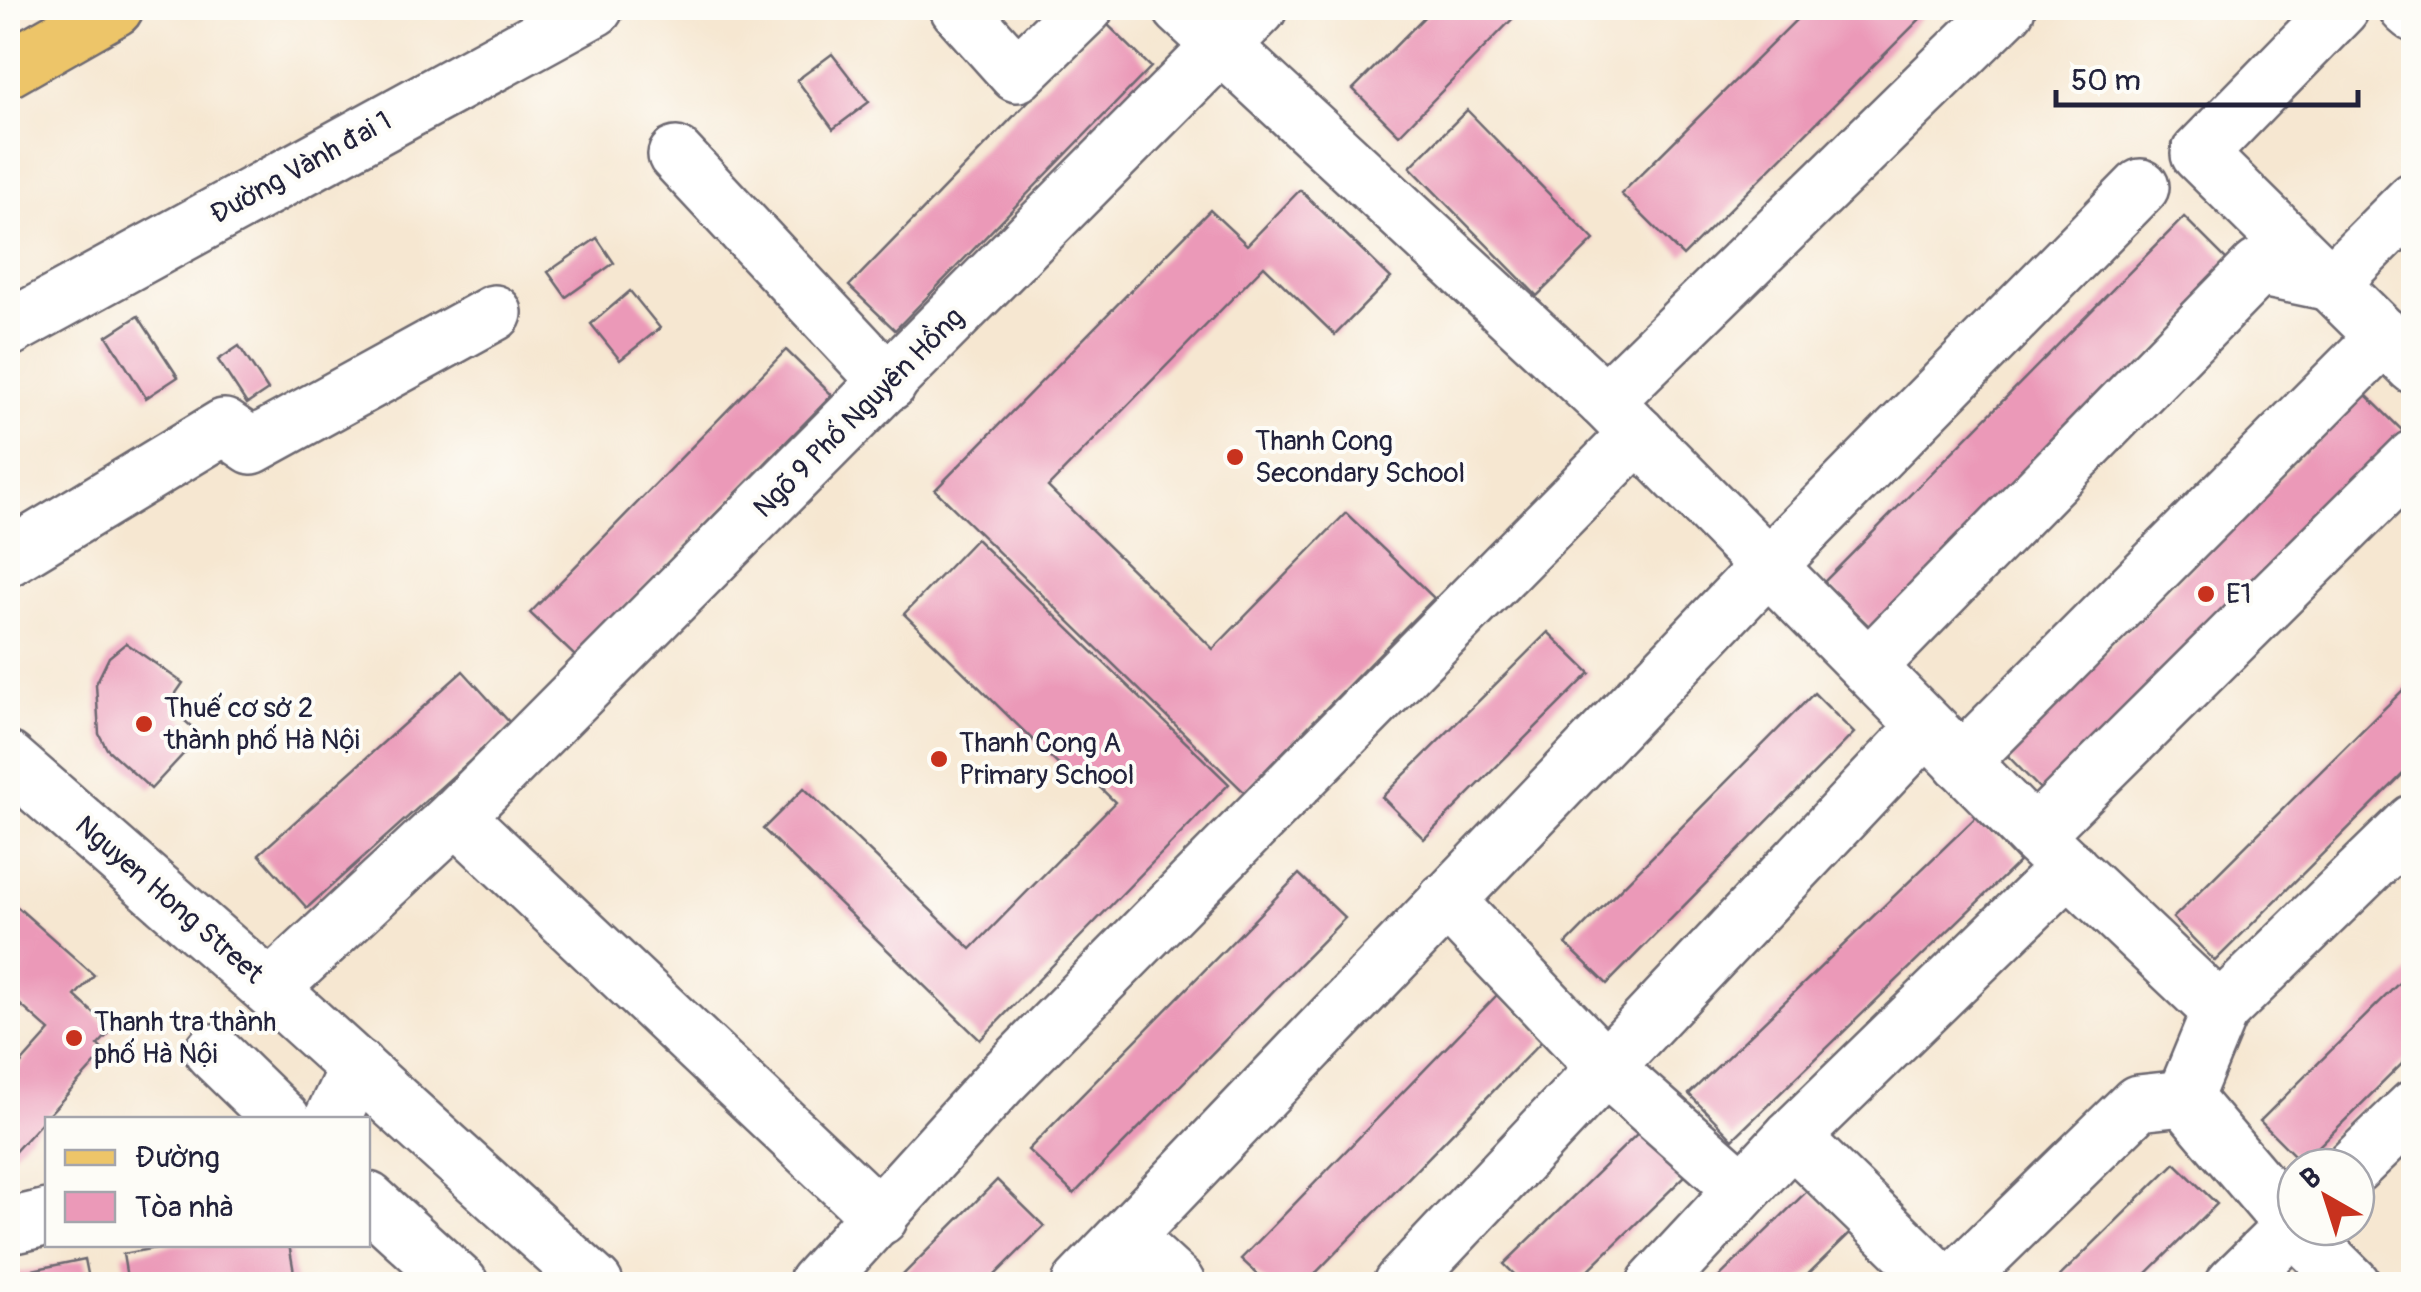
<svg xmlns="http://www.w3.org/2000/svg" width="2421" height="1292" font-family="Pangolin,sans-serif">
  <rect width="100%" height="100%" fill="#fdfcf7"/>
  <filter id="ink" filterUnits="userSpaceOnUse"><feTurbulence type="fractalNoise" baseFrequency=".01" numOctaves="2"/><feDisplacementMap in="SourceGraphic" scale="20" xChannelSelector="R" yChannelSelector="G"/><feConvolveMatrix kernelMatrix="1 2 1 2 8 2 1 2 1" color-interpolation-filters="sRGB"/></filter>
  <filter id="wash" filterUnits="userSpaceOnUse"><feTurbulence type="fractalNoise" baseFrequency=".0048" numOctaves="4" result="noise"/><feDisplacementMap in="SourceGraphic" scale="40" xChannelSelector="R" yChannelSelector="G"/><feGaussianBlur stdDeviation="2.25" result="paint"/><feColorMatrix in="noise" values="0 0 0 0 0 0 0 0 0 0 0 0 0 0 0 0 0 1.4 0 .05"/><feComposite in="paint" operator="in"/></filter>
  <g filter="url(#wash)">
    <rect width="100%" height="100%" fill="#f6e7d1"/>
    <g id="blocks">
      <!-- building -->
      <g fill="#eb99b8">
        <polygon points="1433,8 1523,8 1399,135 1353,89"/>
        <polygon points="1808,8 1931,8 1683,256 1621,194"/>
        <polygon points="1105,22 1151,67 895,330 849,286"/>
        <polygon points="832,54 869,102 833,129 797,80"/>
        <polygon points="1467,110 1594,240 1537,296 1410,167"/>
        <polygon points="1300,190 1391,278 1335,335 1264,266 1048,487 1213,649 1346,513 1434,598 1244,792 935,490 1210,210 1247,245"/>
        <polygon points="2184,217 2236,269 1876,633 1824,582"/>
        <polygon points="597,238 614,263 566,297 548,272"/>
        <polygon points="630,291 660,328 620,360 591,324"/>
        <polygon points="138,316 178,377 146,398 107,336"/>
        <polygon points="239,346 268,390 247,404 218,360"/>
        <polygon points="786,350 832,395 576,657 530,613"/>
        <polygon points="2365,394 2407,435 2046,795 2005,753"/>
        <polygon points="976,539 1229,784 980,1040 763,829 804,788 971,949 1115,802 1089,777 1080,786 904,614"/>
        <polygon points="1548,632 1590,673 1424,839 1382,797"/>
        <polygon points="126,643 183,683 176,693 177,714 201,735 151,789 107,749 99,734 96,684 109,657"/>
        <polygon points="463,671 511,724 307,908 259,854"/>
        <polygon points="2414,679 2414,763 2215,961 2173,918"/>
        <polygon points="1814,693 1854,733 1607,984 1566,944"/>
        <polygon points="1976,817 2019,862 1733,1139 1689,1094"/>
        <polygon points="1299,874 1345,918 1074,1194 1028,1150"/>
        <polygon points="14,904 94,975 75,996 112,1030 98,1045 105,1053 8,1159 8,1078 50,1031 8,994 8,912"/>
        <polygon points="2414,968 2414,1052 2302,1163 2260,1121"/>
        <polygon points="1497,995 1543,1040 1305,1284 1268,1284 1241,1259"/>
        <polygon points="1642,1129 1686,1175 1574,1284 1524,1284 1504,1264"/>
        <polygon points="2175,1163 2217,1204 2136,1284 2052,1284"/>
        <polygon points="997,1180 1044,1226 986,1284 894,1284"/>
        <polygon points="1808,1190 1850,1233 1798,1284 1712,1284"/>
        <polygon points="177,1244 289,1244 296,1284 128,1284 123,1254"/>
        <polygon points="85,1259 90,1284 8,1284 8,1275"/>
      </g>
    </g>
  </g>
  <g filter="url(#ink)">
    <use href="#blocks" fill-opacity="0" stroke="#6c6770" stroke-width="2.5"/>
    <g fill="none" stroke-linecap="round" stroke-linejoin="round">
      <defs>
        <g id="minor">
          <polyline points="958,8 1017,74 1085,8"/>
          <polyline points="1181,8 1605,401 2034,835 2220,1011 2184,1098 2293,1226 2352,1284"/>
          <polyline points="2341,8 2199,154 2414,366"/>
          <polyline points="2407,8 2414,14"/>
          <polyline points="676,155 889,383"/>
          <polyline points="8,329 595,8"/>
          <polyline points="1605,401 2007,8"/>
          <polyline points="8,558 224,427 252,446 494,313"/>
          <polyline points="1868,667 2258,268 2331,283 2414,200"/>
          <polyline points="8,760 270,989 595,1284"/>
          <polyline points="1961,762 2385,336"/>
          <polyline points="456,816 880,1217"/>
          <polyline points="2034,835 2414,458"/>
          <polyline points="1446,900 1605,1067 1743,1189"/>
          <polyline points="270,989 456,816 1259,8"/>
          <polyline points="2220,1011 2414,822"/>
          <polyline points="213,1052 283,1120"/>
          <polyline points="332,1120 357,1067"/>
          <polyline points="1792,1137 1943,1284"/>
          <polyline points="2353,1167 2414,1108"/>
          <polyline points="368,1200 460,1284"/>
          <polyline points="19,1224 48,1217"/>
          <polyline points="1126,1237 1177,1284"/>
          <polyline points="816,1284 998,1083 1638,434"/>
          <polyline points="1080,1284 1768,566 2141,187"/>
          <polyline points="1401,1284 1926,727"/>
          <polyline points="1655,1284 1792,1137 2069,867"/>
          <polyline points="1953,1284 2138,1103 2184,1098"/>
          <polyline points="2234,1284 2296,1223"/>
        </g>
        <polyline id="major" points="8,69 115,8"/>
      </defs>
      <!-- minor casing -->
      <use href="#minor" stroke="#6c6770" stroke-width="60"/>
      <!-- major casing -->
      <use href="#major" stroke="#6c6770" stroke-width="60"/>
      <!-- minor -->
      <use href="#minor" stroke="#fff" stroke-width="55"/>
      <!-- major -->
      <use href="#major" stroke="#edc569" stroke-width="55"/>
    </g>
  </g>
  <!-- markers -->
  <g fill="#c8321e" stroke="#fdfcf7" stroke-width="4">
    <circle cx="1235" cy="457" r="10"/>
    <circle cx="2206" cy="594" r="10"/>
    <circle cx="144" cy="724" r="10"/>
    <circle cx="939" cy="759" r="10"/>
    <circle cx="74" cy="1038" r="10"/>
  </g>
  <g text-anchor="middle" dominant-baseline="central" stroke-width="8" stroke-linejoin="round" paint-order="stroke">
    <!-- street labels -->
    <g font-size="28" fill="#22223b" stroke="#fdfcf7">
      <text transform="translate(301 168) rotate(-29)">Đường Vành đai 1</text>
      <text transform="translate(859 413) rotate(-45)">Ngõ 9 Phố Nguyên Hồng</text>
      <text transform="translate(169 900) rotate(41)">Nguyen Hong Street</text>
    </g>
    <!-- poi labels -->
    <g font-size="28" fill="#22223b" stroke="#fdfcf7" text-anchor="start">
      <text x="1255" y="441">Thanh Cong<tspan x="1255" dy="32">Secondary School</tspan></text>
      <text x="2226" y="594">E1</text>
      <text x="164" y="708">Thuế cơ sở 2<tspan x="164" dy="32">thành phố Hà Nội</tspan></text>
      <text x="959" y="743">Thanh Cong A<tspan x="959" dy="32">Primary School</tspan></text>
      <text x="94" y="1022">Thanh tra thành<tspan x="94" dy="32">phố Hà Nội</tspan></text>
    </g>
  </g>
  <!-- margin -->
  <rect width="2421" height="1292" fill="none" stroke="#fdfcf7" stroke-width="40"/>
  <!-- legend -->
  <rect x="45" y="1117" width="325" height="130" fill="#fdfcf7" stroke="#a5a5ac" stroke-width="2.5"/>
  <rect x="65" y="1150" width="50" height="15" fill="#edc569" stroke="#a5a5ac" stroke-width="2.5"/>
  <text x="135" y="1167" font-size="30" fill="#22223b">Đường</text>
  <rect x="65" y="1192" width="50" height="30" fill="#eb99b8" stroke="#a5a5ac" stroke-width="2.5"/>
  <text x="135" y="1217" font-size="30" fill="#22223b">Tòa nhà</text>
  <!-- north arrow -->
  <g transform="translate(2326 1197) rotate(321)"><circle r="48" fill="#fdfcf7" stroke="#a5a5ac" stroke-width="2.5"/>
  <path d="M0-8L18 38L0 25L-18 38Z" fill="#c8321e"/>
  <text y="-15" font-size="28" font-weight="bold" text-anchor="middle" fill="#22223b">B</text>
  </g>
  <!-- scale -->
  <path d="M2056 90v15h302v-15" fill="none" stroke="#22223b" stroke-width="5"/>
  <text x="2071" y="90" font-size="30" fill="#22223b" stroke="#fdfcf7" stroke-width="8" paint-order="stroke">50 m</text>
</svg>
